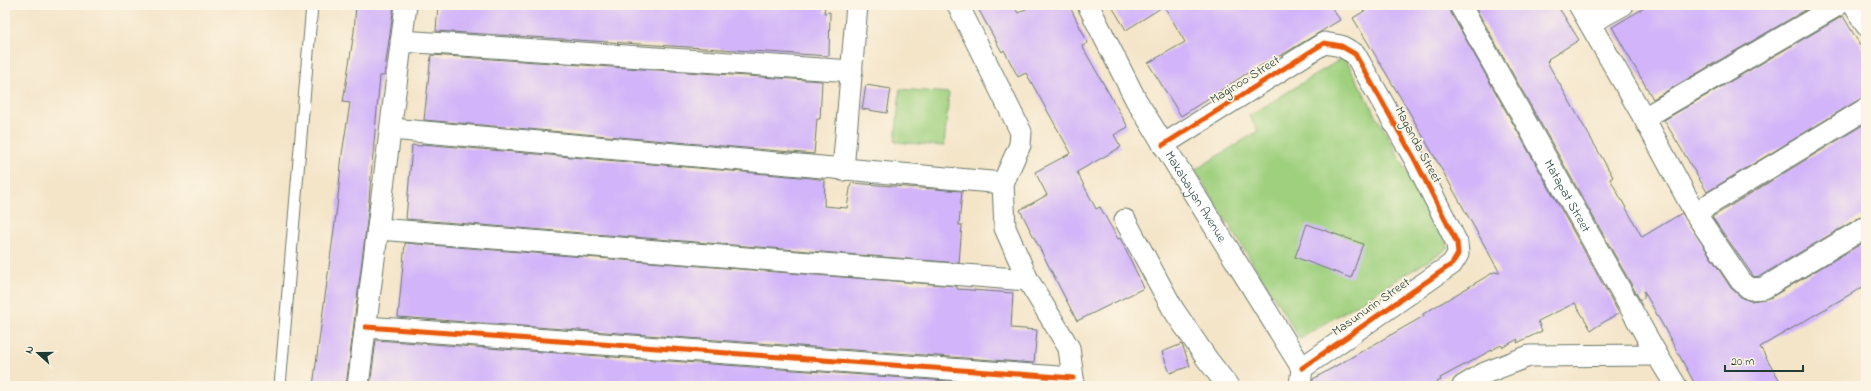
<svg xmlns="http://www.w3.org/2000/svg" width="1871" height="391" font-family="'Indie Flower',sans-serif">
  <rect width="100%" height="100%" fill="#fcf5e5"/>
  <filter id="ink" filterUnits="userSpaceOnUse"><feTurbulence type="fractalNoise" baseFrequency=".025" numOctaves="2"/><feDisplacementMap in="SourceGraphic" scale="8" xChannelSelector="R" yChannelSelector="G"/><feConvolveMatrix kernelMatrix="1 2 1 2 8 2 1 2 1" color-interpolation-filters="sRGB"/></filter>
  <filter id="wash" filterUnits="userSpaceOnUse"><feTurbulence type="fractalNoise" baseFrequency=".012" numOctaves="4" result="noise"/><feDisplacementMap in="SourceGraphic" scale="16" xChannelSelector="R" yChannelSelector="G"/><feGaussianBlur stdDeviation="0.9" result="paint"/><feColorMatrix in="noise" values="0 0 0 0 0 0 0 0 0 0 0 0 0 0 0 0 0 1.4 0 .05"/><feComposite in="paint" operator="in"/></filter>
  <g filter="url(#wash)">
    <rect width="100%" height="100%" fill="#f4e5c9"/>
    <!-- green -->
    <g fill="#9fd07e" stroke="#5f8659">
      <polygon points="1344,57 1449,248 1300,339 1195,170 1258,131 1249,116"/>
      <polygon points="900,89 949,93 944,146 895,142"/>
    </g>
    <g id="blocks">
      <!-- building -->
      <g fill="#d1b4f9">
        <polygon points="356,5 394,5 384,76 380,76 367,221 346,386 313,386 337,207 342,154 350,103 343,102 354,32"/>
        <polygon points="438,5 825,5 824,13 830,12 829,56 436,31"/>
        <polygon points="976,5 1013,5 1018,13 1033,5 1069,5 1088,43 1082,46 1128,127 1114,135 1121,147 1077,172 1096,209 1100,207 1118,239 1120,238 1144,288 1077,321 1020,210 1047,195 1035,172 1071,153 1026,73 1018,77 1004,50 1002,52"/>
        <polygon points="1111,5 1330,5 1340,20 1287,52 1249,72 1181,116 1148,63 1185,42 1164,6 1126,30"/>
        <polygon points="1374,5 1448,5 1450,11 1619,313 1591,330 1575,303 1538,321 1542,331 1517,343 1518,339 1503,347 1501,345 1440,378 1441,380 1429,386 1312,386 1313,379 1424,316 1423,314 1494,272 1500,273 1411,115 1353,18"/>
        <polygon points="1474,5 1557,5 1579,40 1548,59 1549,60 1547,62 1613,177 1610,179 1642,237 1682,213 1731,288 1742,298 1751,301 1770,298 1866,241 1866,285 1760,347 1783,386 1696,386 1644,291 1644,298 1640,300"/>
        <polygon points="1649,5 1814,5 1653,99 1612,27"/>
        <polygon points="1843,16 1866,55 1866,97 1860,99 1707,192 1664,120"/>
        <polygon points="431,55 822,81 820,119 817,119 814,154 424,120"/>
        <polygon points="866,85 891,89 887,113 862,109"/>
        <polygon points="1866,123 1866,215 1860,217 1760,276 1754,277 1712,217"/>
        <polygon points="422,144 812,178 825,180 824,206 847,208 851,183 962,191 959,225 962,225 959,263 406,219 412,145 422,146"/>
        <polygon points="1307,224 1363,244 1351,278 1295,257"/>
        <polygon points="405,243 957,286 957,289 1013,293 1011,328 1037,330 1034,363 398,317"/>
        <polygon points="376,340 1017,386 565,385 564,386 370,386"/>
        <polygon points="1182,344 1190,366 1170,373 1162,352"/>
      </g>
    </g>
  </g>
  <g filter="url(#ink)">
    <use href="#blocks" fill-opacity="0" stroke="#6a7868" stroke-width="1"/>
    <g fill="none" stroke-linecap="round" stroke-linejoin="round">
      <defs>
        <polyline id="service" points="280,386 312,5"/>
        <g id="minor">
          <polyline points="958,5 1021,132 1020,145 1003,183 1005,228 1028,280 1069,348 1073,378 1071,386"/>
          <path id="s1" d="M1088,5L1136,100L1302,368L1300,386"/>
          <path id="s2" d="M1460,5L1657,355L1676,386"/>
          <polyline points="1579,5 1644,118 1695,213 1741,281 1750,289 1764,288 1866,227"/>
          <polyline points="1854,5 1866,25"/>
          <polyline points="1590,23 1623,5"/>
          <polyline points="401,41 852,71"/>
          <polyline points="1644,118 1838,5"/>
          <polyline points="391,129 1003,183"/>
          <polyline points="1163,145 1324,43 1341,46 1355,54 1414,158 1457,243 1458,254 1452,264 1302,368"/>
          <polyline points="843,170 857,5"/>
          <polyline points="1695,213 1866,109"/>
          <polyline points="1125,220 1173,309 1207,359 1228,386"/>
          <polyline points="378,229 1028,280"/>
          <polyline points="366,327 1073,378"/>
          <polyline points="358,386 406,5"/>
          <polyline points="1463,386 1485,373 1529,356 1657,355"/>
        </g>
      </defs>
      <!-- service casing -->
      <use href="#service" stroke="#6a7868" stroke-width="13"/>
      <!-- minor casing -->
      <use href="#minor" stroke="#6a7868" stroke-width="23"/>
      <!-- service -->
      <use href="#service" stroke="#fff" stroke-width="11"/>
      <!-- minor -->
      <use href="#minor" stroke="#fff" stroke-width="21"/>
      <defs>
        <g id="cycleway">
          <polyline points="1163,145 1324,43 1341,46 1355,54 1414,158 1457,243 1458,254 1452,264 1302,368"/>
          <polyline points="366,327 1073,378"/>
        </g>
      </defs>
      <!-- cycleway casing -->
      <use href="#cycleway" stroke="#fcf5e5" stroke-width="8"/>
      <!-- cycleway -->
      <use href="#cycleway" stroke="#e8590c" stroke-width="5"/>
    </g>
  </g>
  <g text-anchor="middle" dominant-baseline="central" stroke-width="3.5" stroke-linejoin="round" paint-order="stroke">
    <!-- street labels -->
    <g font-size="13" fill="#1f3d34" stroke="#fcf5e5">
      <text transform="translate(1245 80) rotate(-32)">Maginoo Street</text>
      <text transform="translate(1418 145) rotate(62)">Maganda Street</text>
      <text stroke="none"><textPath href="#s2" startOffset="219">Matapat Street</textPath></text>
      <text stroke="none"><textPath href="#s1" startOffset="220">Makabayan Avenue</textPath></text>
      <text transform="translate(1371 307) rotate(-35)">Masunurin Street</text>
    </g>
  </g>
  <!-- margin -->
  <rect width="1871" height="391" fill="none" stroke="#fcf5e5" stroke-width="20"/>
  <!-- north arrow -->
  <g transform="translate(38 353) rotate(291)" stroke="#fcf5e5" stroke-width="3" paint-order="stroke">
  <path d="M0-3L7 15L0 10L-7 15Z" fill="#1f3d34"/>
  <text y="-6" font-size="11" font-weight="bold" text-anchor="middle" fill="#1f3d34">N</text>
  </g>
  <!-- scale -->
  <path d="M1725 365v6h78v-6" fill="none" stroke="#1f3d34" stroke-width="2"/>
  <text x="1731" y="365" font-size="12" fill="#1f3d34" stroke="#fcf5e5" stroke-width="3" paint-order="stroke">20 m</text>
</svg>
